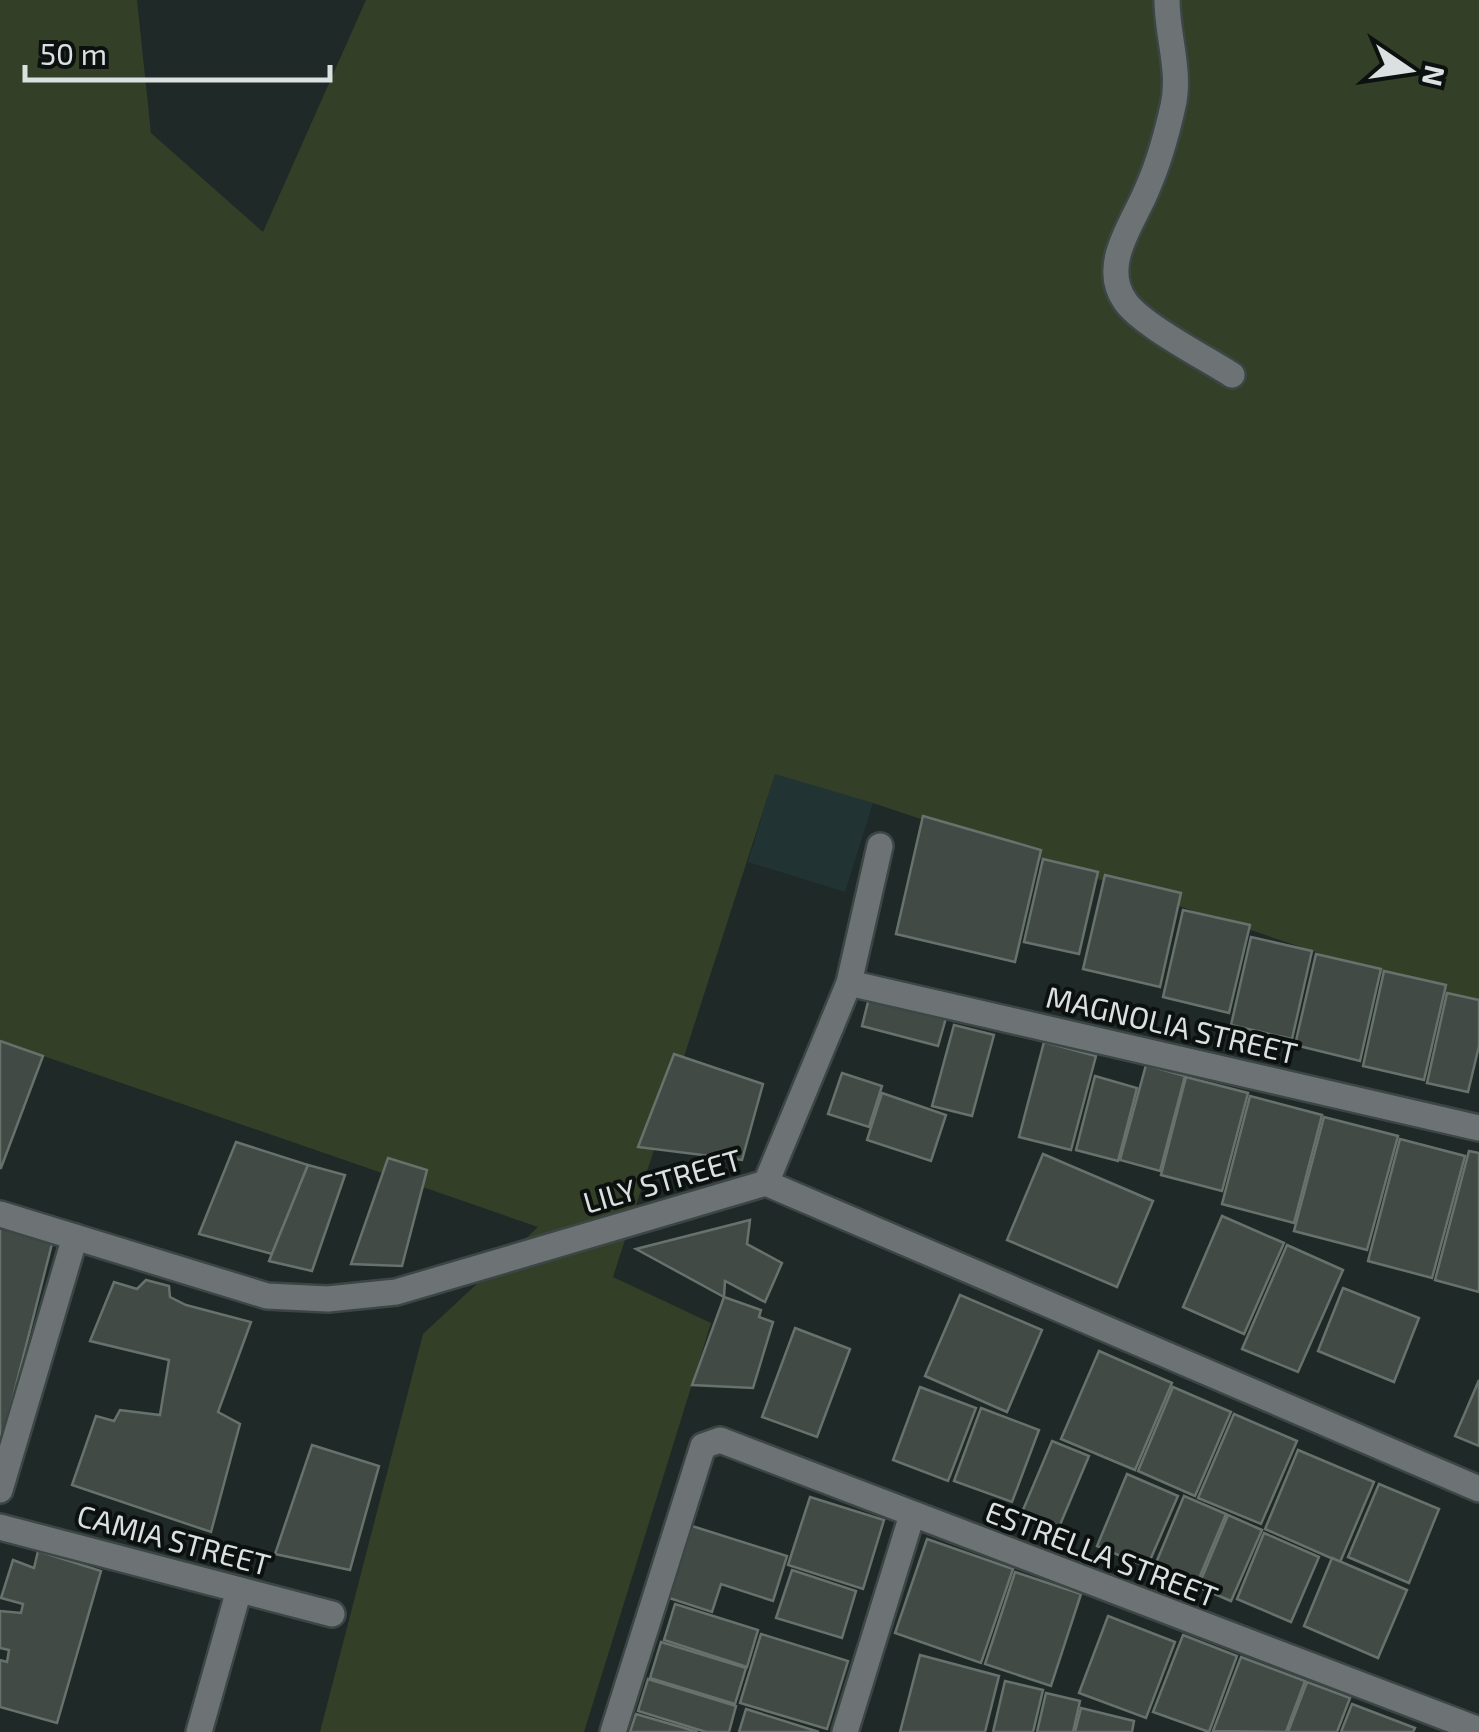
<svg xmlns="http://www.w3.org/2000/svg" width="1479" height="1732" font-family="'Exo 2',sans-serif">
  <rect width="100%" height="100%" fill="#1e2928"/>
  <!-- built -->
  <polygon fill="#213433" points="775,773 873,803 845,892 748,862"/>
  <!-- green -->
  <polygon fill="#343f28" points="0,0 137,0 151,133 263,232 366,0 1479,0 1479,1007 873,803 775,774 613,1277 711,1323 584,1732 320,1732 423,1334 538,1227 0,1041"/>
  <!-- building -->
  <g fill="#414a45" stroke="#68726c" stroke-width="2.5">
    <polygon points="923,816 1041,850 1015,962 896,934"/>
    <polygon points="1043,859 1098,872 1079,954 1024,942"/>
    <polygon points="1105,875 1181,893 1160,987 1083,969"/>
    <polygon points="1183,910 1250,925 1229,1013 1163,997"/>
    <polygon points="1251,937 1312,951 1292,1039 1231,1025"/>
    <polygon points="1316,954 1381,969 1360,1061 1295,1045"/>
    <polygon points="1384,971 1446,985 1424,1080 1363,1066"/>
    <polygon points="871,990 948,1011 938,1046 862,1026"/>
    <polygon points="1447,993 1479,1000 1479,1046 1468,1092 1427,1083"/>
    <polygon points="954,1025 994,1035 972,1116 932,1106"/>
    <polygon points="0,1041 43,1056 1,1168 0,1168"/>
    <polygon points="1044,1042 1096,1056 1071,1150 1019,1137"/>
    <polygon points="674,1054 763,1084 742,1160 638,1147"/>
    <polygon points="1146,1065 1185,1076 1160,1171 1120,1160"/>
    <polygon points="842,1073 882,1086 869,1127 828,1114"/>
    <polygon points="1095,1076 1137,1088 1118,1161 1076,1150"/>
    <polygon points="1186,1077 1248,1093 1222,1191 1161,1175"/>
    <polygon points="882,1093 946,1115 931,1161 867,1140"/>
    <polygon points="1250,1096 1322,1115 1294,1223 1222,1204"/>
    <polygon points="1324,1117 1398,1136 1367,1250 1294,1231"/>
    <polygon points="1400,1139 1465,1156 1432,1278 1368,1261"/>
    <polygon points="236,1142 308,1165 272,1254 199,1234"/>
    <polygon points="1469,1151 1479,1153 1479,1292 1435,1280"/>
    <polygon points="1043,1154 1153,1201 1117,1287 1007,1240"/>
    <polygon points="388,1158 427,1170 402,1266 351,1264"/>
    <polygon points="308,1165 345,1175 312,1271 269,1261"/>
    <polygon points="1222,1216 1284,1243 1244,1334 1183,1307"/>
    <polygon points="0,1217 55,1232 0,1448"/>
    <polygon points="750,1220 747,1244 782,1263 765,1302 725,1281 724,1297 636,1249"/>
    <polygon points="1287,1245 1343,1270 1298,1372 1242,1349"/>
    <polygon points="146,1280 169,1286 170,1297 186,1305 251,1322 218,1412 240,1424 211,1532 72,1485 96,1416 114,1421 120,1410 160,1415 169,1360 90,1341 114,1282 137,1289"/>
    <polygon points="1343,1288 1419,1318 1394,1382 1318,1351"/>
    <polygon points="960,1295 1042,1330 1007,1412 925,1376"/>
    <polygon points="724,1297 761,1310 759,1317 773,1322 753,1388 692,1385"/>
    <polygon points="795,1328 850,1349 817,1437 762,1417"/>
    <polygon points="1099,1351 1172,1383 1135,1470 1061,1439"/>
    <polygon points="1479,1380 1479,1446 1455,1436"/>
    <polygon points="920,1387 976,1408 948,1481 893,1460"/>
    <polygon points="1173,1387 1231,1412 1195,1496 1138,1471"/>
    <polygon points="981,1408 1039,1430 1012,1502 954,1481"/>
    <polygon points="1234,1414 1297,1441 1261,1524 1198,1498"/>
    <polygon points="1052,1441 1089,1456 1057,1532 1020,1517"/>
    <polygon points="312,1445 379,1466 350,1570 275,1554"/>
    <polygon points="1298,1450 1374,1482 1340,1562 1265,1529"/>
    <polygon points="1127,1474 1178,1496 1147,1567 1097,1546"/>
    <polygon points="1379,1484 1439,1509 1409,1583 1348,1557"/>
    <polygon points="1184,1496 1226,1514 1195,1588 1153,1570"/>
    <polygon points="810,1497 884,1520 863,1589 788,1565"/>
    <polygon points="1228,1515 1262,1530 1231,1601 1198,1587"/>
    <polygon points="692,1526 787,1556 773,1601 721,1584 712,1612 669,1598"/>
    <polygon points="1264,1533 1319,1557 1291,1622 1237,1599"/>
    <polygon points="927,1539 1013,1569 981,1663 895,1633"/>
    <polygon points="38,1551 101,1571 57,1723 0,1707 0,1660 7,1662 9,1650 0,1648 0,1611 21,1613 23,1604 1,1598 13,1560 34,1568"/>
    <polygon points="1332,1558 1407,1590 1378,1658 1304,1626"/>
    <polygon points="792,1570 856,1591 842,1638 776,1618"/>
    <polygon points="1015,1572 1081,1594 1051,1686 985,1664"/>
    <polygon points="675,1604 758,1630 747,1667 664,1640"/>
    <polygon points="1108,1616 1175,1642 1146,1718 1079,1693"/>
    <polygon points="761,1634 848,1661 827,1729 740,1703"/>
    <polygon points="1183,1635 1237,1656 1209,1732 1153,1712"/>
    <polygon points="661,1642 746,1668 735,1704 650,1678"/>
    <polygon points="920,1655 999,1676 985,1732 900,1732"/>
    <polygon points="1241,1657 1305,1681 1286,1732 1213,1731"/>
    <polygon points="648,1679 736,1706 729,1732 706,1732 638,1711"/>
    <polygon points="1005,1681 1043,1690 1033,1732 993,1732"/>
    <polygon points="1307,1682 1350,1698 1337,1732 1288,1732"/>
    <polygon points="1046,1693 1080,1701 1073,1732 1037,1732"/>
    <polygon points="1352,1704 1415,1728 1413,1732 1341,1732"/>
    <polygon points="1081,1708 1134,1721 1132,1732 1075,1732"/>
    <polygon points="746,1709 819,1732 739,1732"/>
    <polygon points="636,1714 698,1732 630,1732"/>
  </g>
  <g fill="none" stroke-linecap="round" stroke-linejoin="round">
    <defs>
      <g id="minor">
        <path d="M1167,0C1167,35 1181,72 1173,106C1167,133 1159,162 1148,187C1135,221 1099,264 1125,301C1140,324 1206,358 1232,375"/>
        <polyline points="849,983 1479,1128"/>
        <polyline points="766,1183 849,983 880,846"/>
        <polyline points="0,1214 267,1296 328,1299 396,1292 766,1183 1479,1489"/>
        <polyline points="0,1490 75,1237"/>
        <polyline points="0,1527 332,1614"/>
        <polyline points="199,1732 239,1590"/>
        <polyline points="613,1732 703,1446 720,1440 1479,1730"/>
        <polyline points="845,1732 912,1515"/>
      </g>
    </defs>
    <!-- minor casing -->
    <use href="#minor" stroke="#3c4645" stroke-width="30"/>
    <!-- minor -->
    <use href="#minor" stroke="#6d7374" stroke-width="25"/>
  </g>
  <g text-anchor="middle" dominant-baseline="central" stroke-width="8" stroke-linejoin="round" paint-order="stroke">
    <!-- street labels -->
    <g font-size="30" fill="#dae1e0" stroke="#0c1110">
      <text transform="translate(1172 1024) rotate(13)">MAGNOLIA STREET</text>
      <text transform="translate(662 1180) rotate(-16)">LILY STREET</text>
      <text transform="translate(174 1539) rotate(15)">CAMIA STREET</text>
      <text transform="translate(1102 1553) rotate(21)">ESTRELLA STREET</text>
    </g>
  </g>
  <!-- north arrow -->
  <g transform="translate(1409 70) rotate(103)" stroke="#0c1110" stroke-width="8" paint-order="stroke">
  <path d="M0-8L18 38L0 25L-18 38Z" fill="#dae1e0"/>
  <text y="-15" font-size="28" font-weight="bold" text-anchor="middle" fill="#dae1e0">N</text>
  </g>
  <!-- scale -->
  <path d="M25 65v15h305v-15" fill="none" stroke="#dae1e0" stroke-width="5"/>
  <text x="40" y="65" font-size="30" fill="#dae1e0" stroke="#0c1110" stroke-width="8" paint-order="stroke">50 m</text>
</svg>
